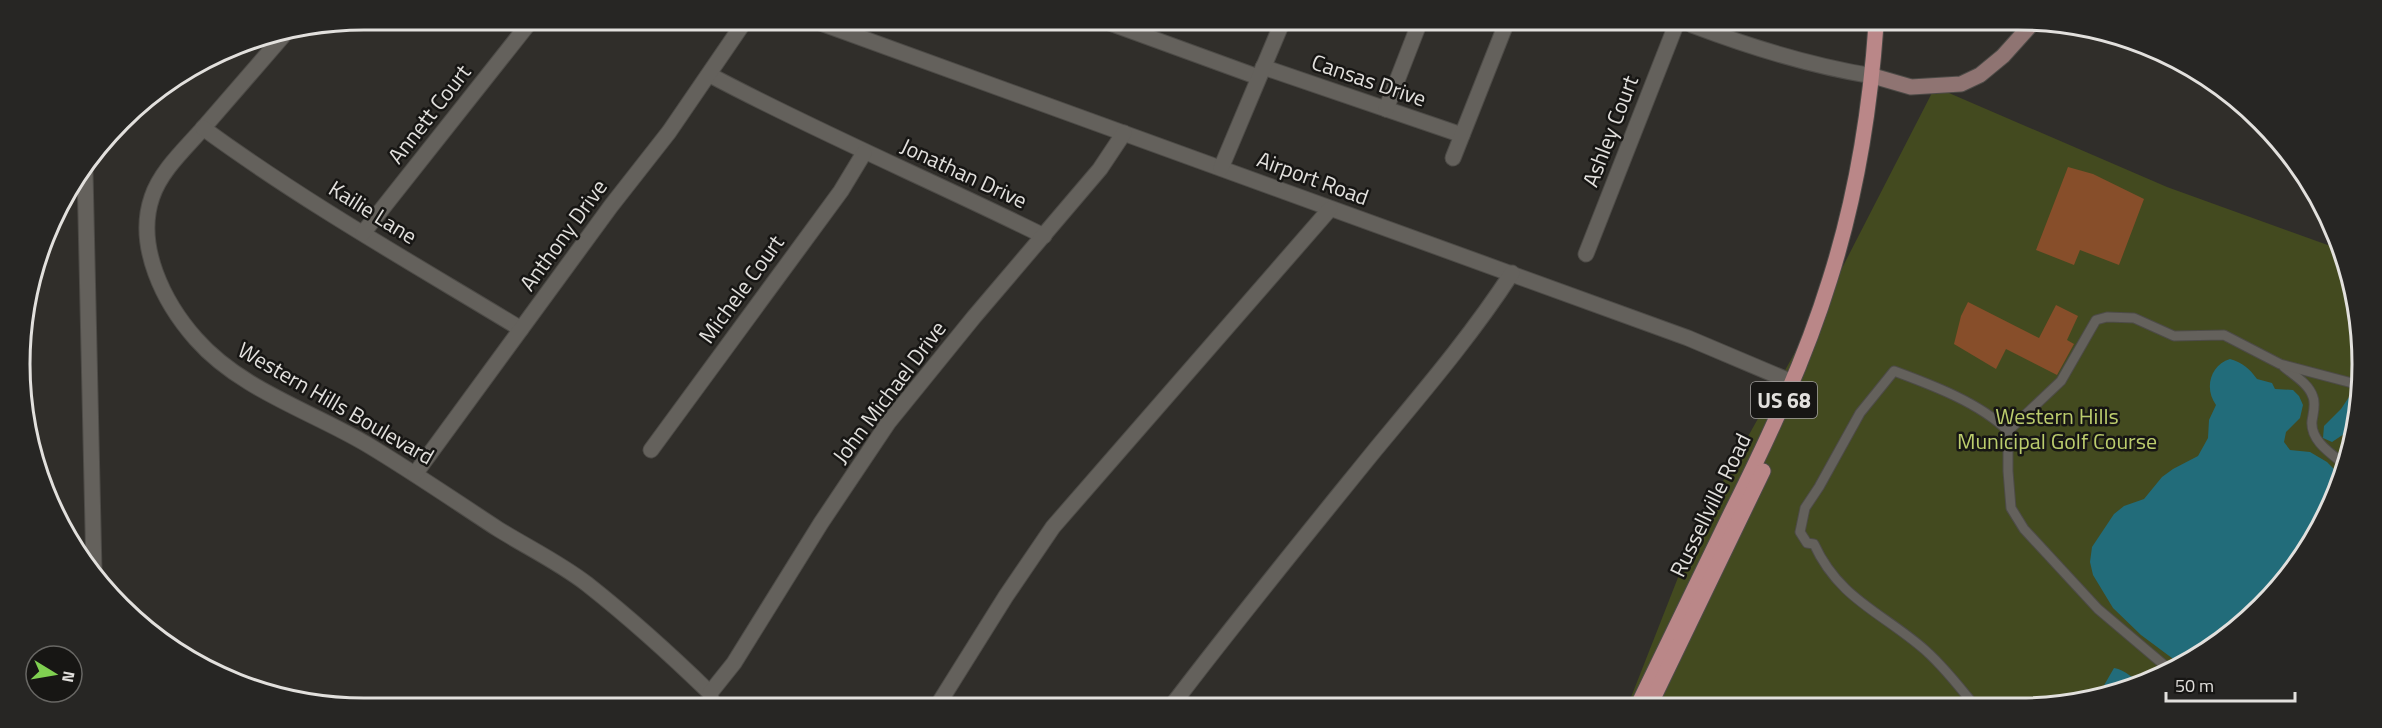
<svg xmlns="http://www.w3.org/2000/svg" width="2382" height="728" font-family="'Titillium Web',sans-serif">
  <rect width="100%" height="100%" fill="#302e2a"/>
  <!-- green -->
  <polygon fill="#434a1f" points="1935,87 2167,187 2336,248 2356,297 2356,432 2317,536 2245,623 2150,682 2063,706 1628,705 1699,524 1840,272"/>
  <!-- water -->
  <g fill="#226c7a">
    <path d="M2230,359C2243,363 2249,368 2257,379L2272,383L2275,389L2293,390L2299,396L2303,405L2300,418L2286,432L2284,442L2290,450L2310,452L2327,462L2340,475C2333,491 2328,511 2312,521L2303,552L2245,623L2180,664L2141,635L2113,608L2093,575L2090,562L2092,547L2114,514L2124,506L2144,499L2162,477L2173,469L2198,456L2208,438L2209,420L2216,405C2204,389 2210,365 2230,359Z"/>
    <polygon points="2353,391 2356,392 2356,398 2350,409 2350,430 2332,442 2323,438 2324,426 2341,409"/>
    <path d="M2114,668C2126,670 2133,680 2145,683L2089,698L2099,694Z"/>
  </g>
  <!-- building -->
  <g fill="#874e2a">
    <polygon points="2068,167 2093,174 2144,199 2119,265 2080,250 2074,265 2036,250"/>
    <polygon points="1968,302 2039,338 2056,305 2078,316 2067,340 2074,344 2057,375 2006,349 1996,369 1954,344 1961,316"/>
  </g>
  <g fill="none" stroke-linecap="round" stroke-linejoin="round">
    <defs>
      <g id="service">
        <path d="M2284,367C2295,376 2309,384 2313,397C2316,404 2313,414 2312,421C2310,440 2330,453 2344,464"/>
        <polyline points="2008,431 2061,381 2096,320 2107,317 2134,318 2174,336 2224,335 2280,364 2356,384"/>
        <path d="M1974,705C1959,686 1943,666 1925,650C1883,613 1839,599 1814,544L1807,543L1800,532L1805,508L1819,487L1860,413L1894,371C1932,385 1980,403 2008,431V471L2011,508L2024,529L2098,609L2170,670"/>
      </g>
      <g id="minor">
        <polyline points="815,21 1688,338 1792,382"/>
        <polyline points="1107,22 1258,77"/>
        <path d="M1692,25C1750,47 1811,66 1873,76"/>
        <path d="M283,36C257,66 231,96 205,126C186,148 161,170 152,197C135,246 164,303 196,339C241,390 311,411 368,445C413,472 455,501 498,529C527,547 560,563 587,584C630,618 671,655 710,693L712,703"/>
        <polyline points="1263,67 1462,135"/>
        <path d="M710,75C819,133 933,181 1044,236"/>
        <polyline points="1386,109 1419,24"/>
        <path d="M203,128C304,202 414,264 521,329"/>
        <polyline points="1453,158 1506,24"/>
        <polyline points="1221,168 1282,23"/>
        <polyline points="85,172 94,572"/>
        <polyline points="363,233 530,22"/>
        <polyline points="1586,254 1676,25"/>
        <polyline points="651,450 841,191 864,153"/>
        <polyline points="415,474 611,206 669,132 745,21"/>
        <polyline points="710,693 734,663 821,523 888,423 974,317 1100,169 1124,133"/>
        <polyline points="939,703 1006,596 1053,527 1330,209"/>
        <path d="M1173,704C1239,617 1307,534 1375,450C1423,392 1471,336 1512,273"/>
      </g>
      <polyline id="secondary" points="1873,76 1911,87 1961,84 1980,75 2003,56 2030,26"/>
      <g id="primary">
        <path d="M1638,705C1669,641 1700,577 1731,513C1769,437 1805,360 1830,279C1856,197 1870,111 1876,25"/>
        <polyline points="1650,705 1763,471"/>
      </g>
    </defs>
    <!-- service casing -->
    <use href="#service" stroke="#4d4b47" stroke-width="11"/>
    <!-- minor casing -->
    <use href="#minor" stroke="#4d4b47" stroke-width="17"/>
    <!-- secondary casing -->
    <use href="#secondary" stroke="#4d4b47" stroke-width="17"/>
    <!-- primary casing -->
    <use href="#primary" stroke="#4d4b47" stroke-width="17"/>
    <!-- service -->
    <use href="#service" stroke="#64615c" stroke-width="9"/>
    <!-- minor -->
    <use href="#minor" stroke="#64615c" stroke-width="15"/>
    <!-- secondary -->
    <use href="#secondary" stroke="#8f7472" stroke-width="15"/>
    <!-- primary -->
    <use href="#primary" stroke="#ba8788" stroke-width="15"/>
  </g>
  <g text-anchor="middle" dominant-baseline="central" stroke-width="5" stroke-linejoin="round" paint-order="stroke">
    <!-- shield labels -->
    <rect fill="#171614" stroke="#a5a3a1" stroke-width="1.5" x="1751" y="382" width="66" height="36" rx="4.5"/>
    <g font-size="21" font-weight="bold" fill="#e2e0dd">
      <text x="1784" y="400">US 68</text>
    </g>
    <!-- street labels -->
    <g font-size="22" fill="#e2e0dd" stroke="#171614">
      <text transform="translate(1369 80) rotate(19)">Cansas Drive</text>
      <text transform="translate(429 114) rotate(-52)">Annett Court</text>
      <text transform="translate(1610 131) rotate(-69)">Ashley Court</text>
      <text transform="translate(964 173) rotate(25)">Jonathan Drive</text>
      <text transform="translate(1313 178) rotate(20)">Airport Road</text>
      <text transform="translate(373 212) rotate(32)">Kailie Lane</text>
      <text transform="translate(563 235) rotate(-54)">Anthony Drive</text>
      <text transform="translate(741 289) rotate(-54)">Michele Court</text>
      <text transform="translate(889 392) rotate(-53)">John Michael Drive</text>
      <text transform="translate(336 403) rotate(30)">Western Hills Boulevard</text>
      <text transform="translate(1710 505) rotate(-64)">Russellville Road</text>
    </g>
    <!-- park labels -->
    <g font-size="22" fill="#bccd6d" stroke="#171614">
      <text x="2057" y="416">Western Hills<tspan x="2057" dy="25">Municipal Golf Course</tspan></text>
    </g>
  </g>
  <!-- crop -->
  <path d="M0 0H2382V728H0ZM364 30H2018A334 334 0 0 1 2352 364V364A334 334 0 0 1 2018 698H364A334 334 0 0 1 30 364V364A334 334 0 0 1 364 30Z" fill="#272624" fill-rule="evenodd"/>
  <path fill="none" stroke="#e2e0dd" stroke-width="3" d="M364 30H2018A334 334 0 0 1 2352 364V364A334 334 0 0 1 2018 698H364A334 334 0 0 1 30 364V364A334 334 0 0 1 364 30Z"/>
  <!-- north arrow -->
  <g transform="translate(54 674) rotate(101)"><circle r="28" fill="#171614" stroke="#686764" stroke-width="1.5"/>
  <path d="M0-4.5L10 22L0 15L-10 22Z" fill="#80d051"/>
  <text y="-9" font-size="16" font-weight="bold" text-anchor="middle" fill="#e2e0dd">N</text>
  </g>
  <!-- scale -->
  <path d="M2166 692v9h129v-9" fill="none" stroke="#e2e0dd" stroke-width="3"/>
  <text x="2175" y="692" font-size="18" fill="#e2e0dd" stroke="#171614" stroke-width="4.5" paint-order="stroke">50 m</text>
</svg>
